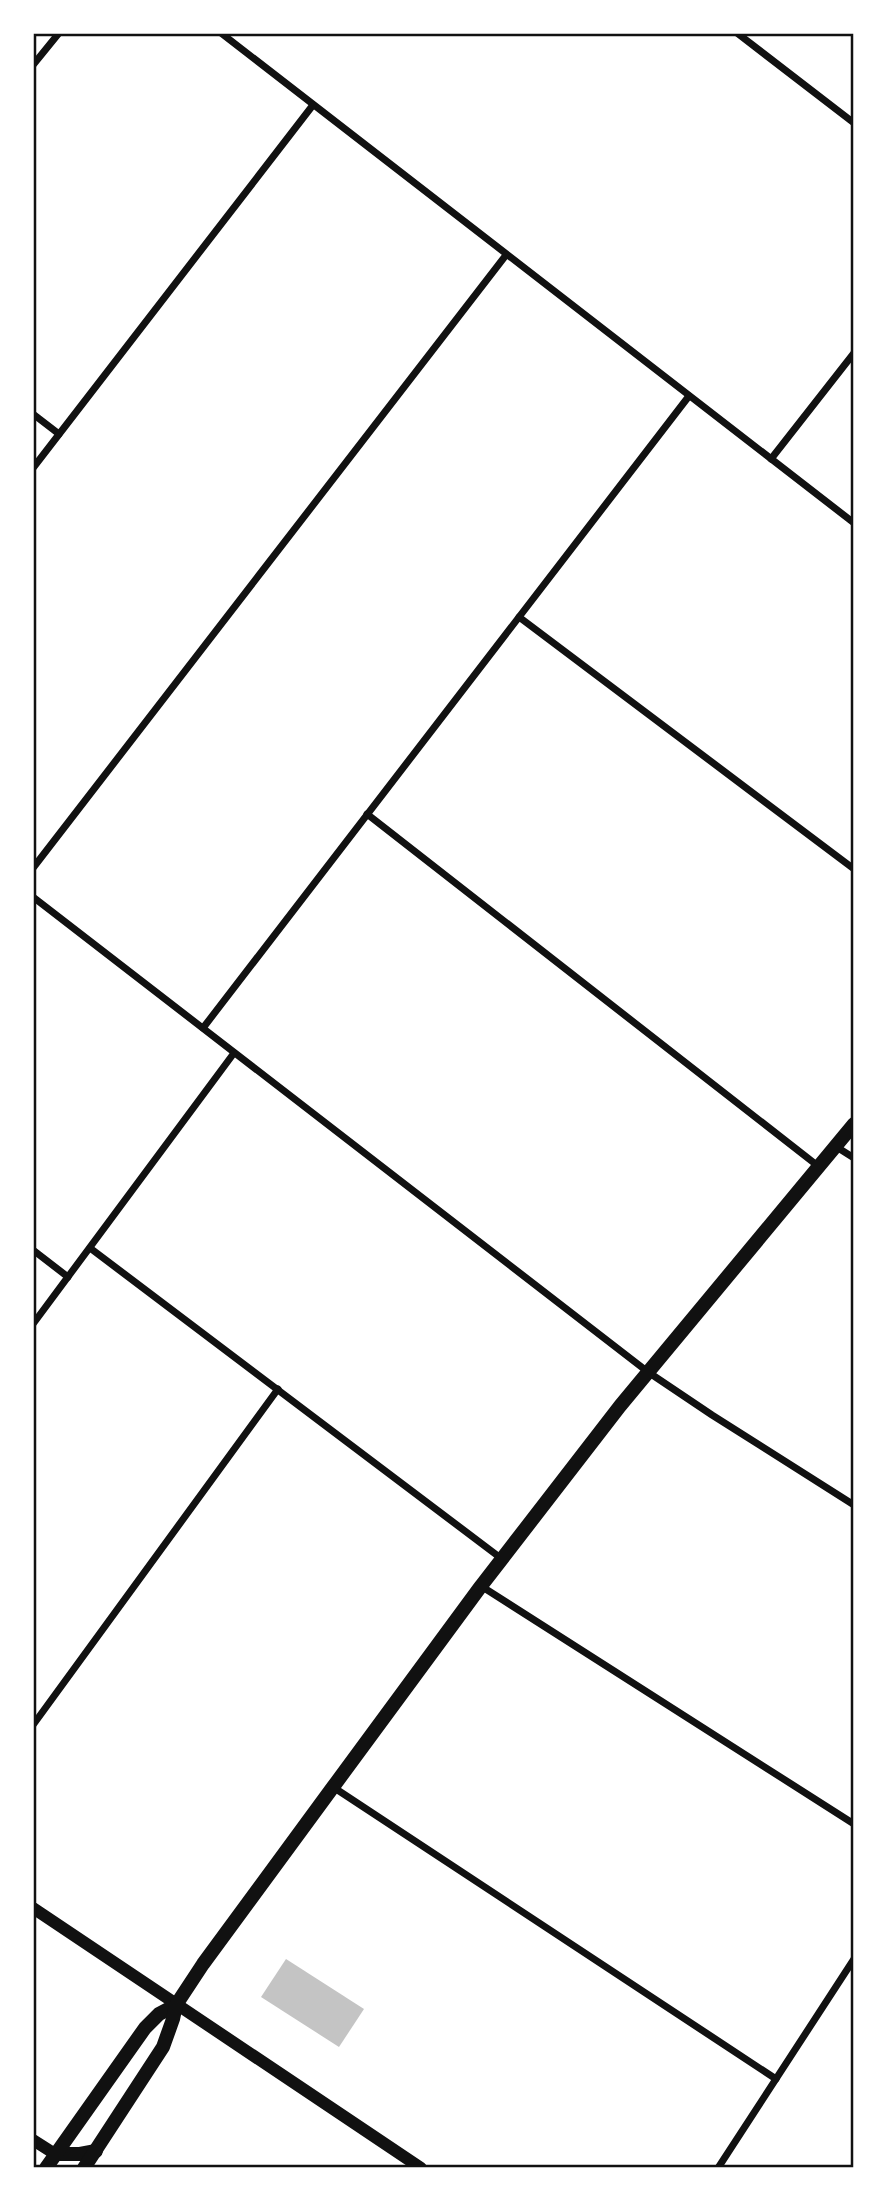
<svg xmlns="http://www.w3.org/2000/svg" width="887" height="2201" font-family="Montserrat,sans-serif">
  <rect width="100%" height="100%" fill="#fff"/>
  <!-- building -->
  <polygon fill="#c4c4c4" points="286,1959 364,2009 339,2047 261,1997"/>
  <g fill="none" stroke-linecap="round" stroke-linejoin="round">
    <!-- minor -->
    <g stroke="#111" stroke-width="7">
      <polyline points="221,33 854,523"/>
      <polyline points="737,33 854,123"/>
      <polyline points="33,65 59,33"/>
      <polyline points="33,414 59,434"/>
      <polyline points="771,459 854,353"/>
      <polyline points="33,468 313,105"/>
      <polyline points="519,617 854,869"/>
      <polyline points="367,814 818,1166"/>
      <polyline points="33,868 506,255"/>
      <polyline points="33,897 648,1372 712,1415 854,1505"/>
      <polyline points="203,1028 689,396"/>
      <polyline points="835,1146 854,1158"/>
      <polyline points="90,1248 502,1559"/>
      <polyline points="33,1250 68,1277"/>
      <polyline points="33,1324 234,1053"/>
      <polyline points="481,1586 854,1824"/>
      <polyline points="33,1725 278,1389"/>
      <polyline points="333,1787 776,2079"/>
      <polyline points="718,2168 854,1959"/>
    </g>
    <!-- tertiary -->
    <g stroke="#111" stroke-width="12">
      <polyline points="33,1908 421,2168"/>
      <polyline points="33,2140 55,2154"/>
    </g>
    <!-- secondary -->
    <g stroke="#111" stroke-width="14">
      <polyline points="55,2154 80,2154 96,2151"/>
      <polyline points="46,2168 145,2028 159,2014 176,2005"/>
      <polyline points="84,2168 163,2047 173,2019 176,2005 203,1964 333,1787 481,1586 620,1406 854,1124"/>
    </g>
  </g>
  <!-- border -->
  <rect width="887" height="2201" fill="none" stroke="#ffffff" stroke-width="70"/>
  <rect x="35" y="35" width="817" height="2131" fill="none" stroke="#111" stroke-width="2.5"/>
</svg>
